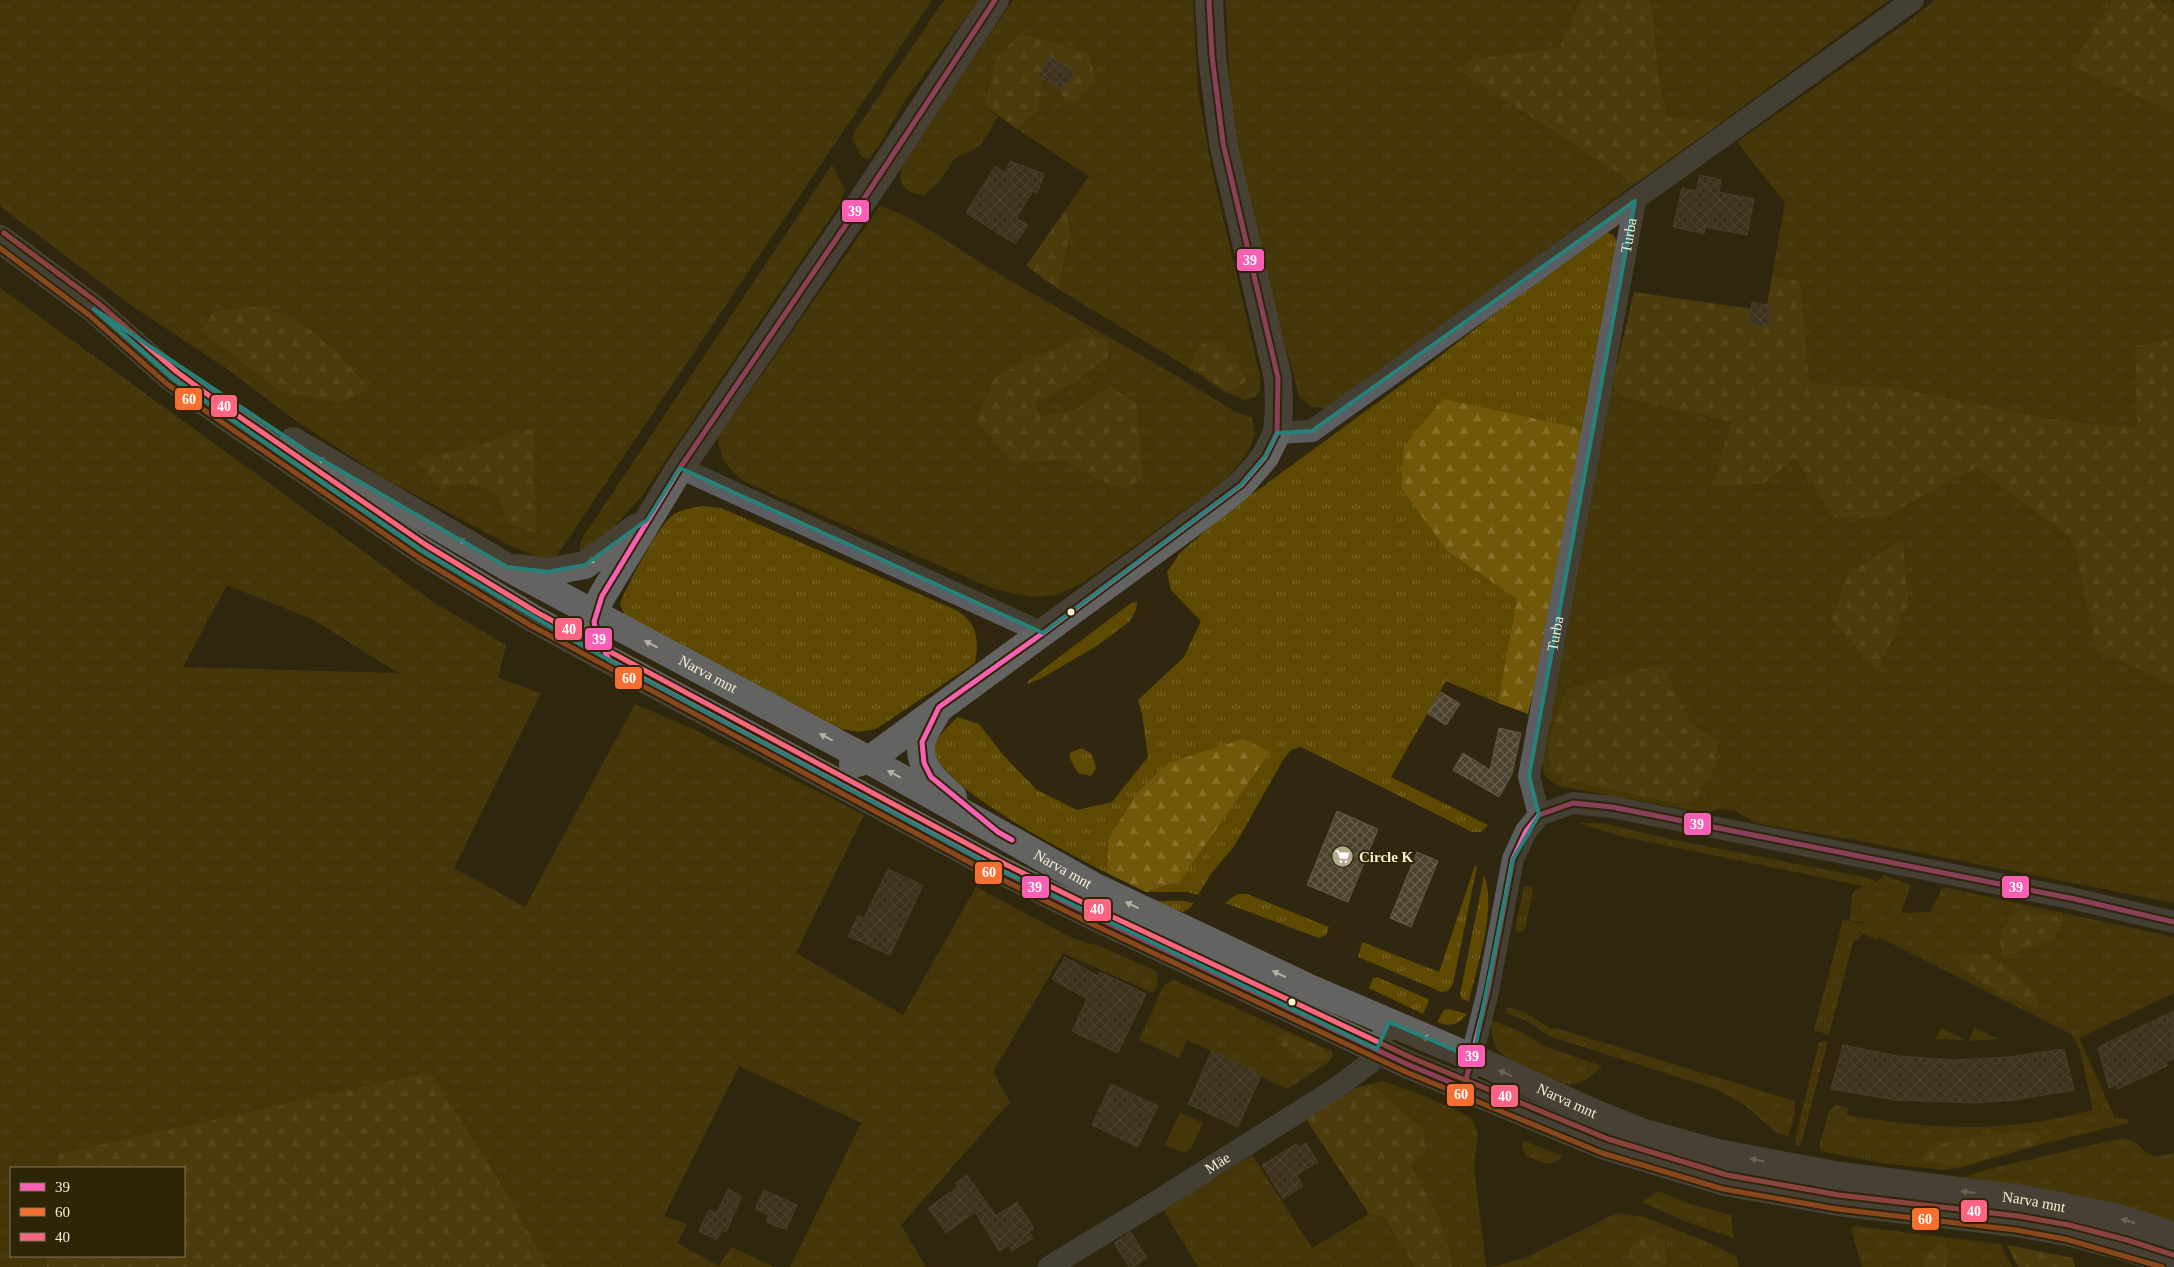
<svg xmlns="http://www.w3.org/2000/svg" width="2174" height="1267" font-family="Georgia,serif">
  <defs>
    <pattern id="grass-tufts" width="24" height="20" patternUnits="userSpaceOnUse" patternTransform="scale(1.25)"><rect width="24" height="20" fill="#5e4902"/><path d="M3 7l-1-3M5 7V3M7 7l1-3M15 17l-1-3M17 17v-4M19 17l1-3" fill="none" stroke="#766426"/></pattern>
    <pattern id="forest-firs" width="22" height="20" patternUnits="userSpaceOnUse" patternTransform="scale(1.25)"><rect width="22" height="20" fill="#705709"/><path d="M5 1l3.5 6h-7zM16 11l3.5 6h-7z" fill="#856f2c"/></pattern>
    <pattern id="building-cross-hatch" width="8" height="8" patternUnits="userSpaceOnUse" patternTransform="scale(1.25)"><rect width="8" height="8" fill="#4c422f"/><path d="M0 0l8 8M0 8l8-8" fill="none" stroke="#675e4c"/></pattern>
  </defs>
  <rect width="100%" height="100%" fill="#2f270f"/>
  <!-- grass -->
  <g fill="url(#grass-tufts)" fill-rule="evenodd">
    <polygon points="0,0 932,0 555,558 537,557 511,546 382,477 298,422 230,371 131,305 0,206"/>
    <polygon points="944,0 979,0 904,102 882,141 870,158 862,158 852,139 855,131"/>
    <path d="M1013,0H1193L1198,91L1211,166L1260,376V391L1255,397L1245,400L1223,391L1199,374L1058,289L1071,233L1066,209L1089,176L1017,129L1038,111L1043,79L1058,87L1065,101L1088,53L1019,33L984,105L998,117L980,146L954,159L939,182L924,195C903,193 898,185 902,165Z"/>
    <polygon points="1226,0 1581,0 1559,48 1468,60 1463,73 1635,184 1330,408 1311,407 1299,396 1241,181 1230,99"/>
    <polygon points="1651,0 1889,0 1722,122 1668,117 1660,87"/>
    <polygon points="1935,0 2113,0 2072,66 2174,113 2174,338 2135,346 2138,428 2057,420 1899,388 1808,383 1800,281 1772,276 1785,203 1737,142 1909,21"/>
    <polygon points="2151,0 2170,0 2174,3 2174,18 2163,12"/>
    <polygon points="832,165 845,190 839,205 641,497 604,538 584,553 579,551 581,540"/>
    <path d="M880,206C920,219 955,248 991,269C1072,317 1155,361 1234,411L1252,418L1255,434L1247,453L1226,481L1082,583L1057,595L1031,597L994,589L747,483C729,471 719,458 718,437Z"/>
    <path d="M1607,232L1613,235L1620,245L1584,435L1448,552L1518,599L1498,703L1446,681L1391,777L1488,825L1481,832H1472L1301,747L1291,750L1283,760L1235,845L1210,875L1198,895L1187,892H1146L1180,881L1135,795L1108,840L1107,873C1077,857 928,783 935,747C938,734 949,726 958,717L979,724L1004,756L1037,790L1077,810L1112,802L1148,757L1142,714L1138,700L1184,657L1201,621L1171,590L1167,572L1180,553L1221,517L1426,367L1547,273Z"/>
    <path d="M0,288L433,602L506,645L498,678L541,693L454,868L525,907L635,704L691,728L864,815L796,953L903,1015L976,887L1072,938L1102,947L1156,971L1158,984L1153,993L1063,953L993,1072L1010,1102L901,1225L926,1267H790L861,1123L739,1066L664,1216L687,1224L677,1243L719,1266L731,1247L774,1267H548L509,1197L59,1154L56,1168H11V1256H43L47,1267H0ZM227,585L314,620L398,673L183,667Z"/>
    <polygon points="1612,384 1623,398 1731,422 1712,487 1763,484 1795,459 1835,518 1881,519 1976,468 2072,539 2097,650 2174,683 2174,903 1866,842 1755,823 1736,811 1720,809 1706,813 1558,786 1544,776 1542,764"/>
    <path d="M703,506L721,508L956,610C978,624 979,639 975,663L876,729L858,732L838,728L624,614L620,604C627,585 658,526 673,515C681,509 693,508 703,506Z"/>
    <polygon points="1137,602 1136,610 1129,622 1095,647 1042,678 1027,684 1029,680 1131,603"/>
    <polygon points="1082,748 1092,754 1096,768 1091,776 1078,773 1070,759 1069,753"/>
    <path d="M1578,823H1602L1670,839L1874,879L1876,883L1884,875L1911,885L1901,913L1930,912L1943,887L2174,937V993L2079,1038L2115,1118L2127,1119L2129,1123L2046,1143L1960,1168L1943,1170L1881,1163L1821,1151L1819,1147L1829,1111L1836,1105L1849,1108L1847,1115C1910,1126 1977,1132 2041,1121C2058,1119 2076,1114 2093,1110L2080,1050L2071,1034L1879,937L1877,940L1862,933L1858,940L1853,942L1829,1035L1814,1030L1843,920L1863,924V922L1850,921L1852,893L1863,886L1624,837Z"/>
    <polygon points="1475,866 1477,866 1453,984 1448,991 1442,992 1358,957 1362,942 1439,972"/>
    <path d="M1484,875C1497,908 1477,967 1469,1001L1462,999L1460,994Z"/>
    <polygon points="1530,886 1533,891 1525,929 1520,932 1517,932 1515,929 1524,887"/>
    <polygon points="1237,894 1247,894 1329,927 1326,935 1319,938 1225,903"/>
    <path d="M1146,900C1162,903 1179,898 1194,903L1190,908L1183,912L1155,905Z"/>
    <polygon points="1377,977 1428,999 1429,1001 1423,1014 1369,988 1373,978"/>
    <polygon points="1174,980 1332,1051 1333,1057 1328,1063 1287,1089 1250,1071 1251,1069 1187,1040 1179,1058 1139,1040 1164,985"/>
    <polygon points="1507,1007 1524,1012 1550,1028 1559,1029 1795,1101 1795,1114 1788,1136 1777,1133 1743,1104 1718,1090 1549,1036 1525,1020 1506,1013"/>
    <path d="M1449,1009L1467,1014C1458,1025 1450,1027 1437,1022L1444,1010Z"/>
    <path d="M1491,1020L1520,1031L1546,1047L1602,1066C1593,1075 1585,1083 1572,1084C1557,1085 1507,1062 1498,1050C1492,1042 1491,1031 1491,1020Z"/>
    <polygon points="1941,1028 1966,1040 1935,1039"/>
    <polygon points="1974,1028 1999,1039 1969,1041"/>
    <polygon points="1828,1041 1801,1145 1796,1146 1795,1140 1819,1042"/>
    <path d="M1381,1081C1413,1090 1443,1104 1472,1118L1478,1135L1474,1166L1486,1267H1453L1442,1223L1411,1165L1426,1150L1424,1130L1371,1084Z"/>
    <path d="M2123,1138C2139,1140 2141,1152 2154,1156C2160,1157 2168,1154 2174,1153V1221L2021,1188L1958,1179L1988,1169Z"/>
    <path d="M1524,1141L1563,1156C1549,1170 1541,1161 1526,1156L1522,1146Z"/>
    <polygon points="1252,1155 1312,1248 1369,1214 1385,1218 1415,1267 1198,1267 1163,1210"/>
    <polygon points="1658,1191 1690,1204 1731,1215 1734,1238 1689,1223 1642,1202"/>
    <polygon points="1617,1213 1645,1217 1710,1243 1737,1257 1739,1267 1490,1267 1525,1258"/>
    <polygon points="1855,1226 2000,1244 2012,1267 1862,1267 1851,1229"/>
  </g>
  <!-- forest -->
  <g fill="url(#forest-firs)">
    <polygon points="1581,0 1651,0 1660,87 1668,117 1722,122 1635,184 1463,73 1468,60 1559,48"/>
    <polygon points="2113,0 2151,0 2163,12 2174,18 2174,113 2071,66"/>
    <polygon points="1020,33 1088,53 1096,78 1075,104 1065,101 1058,87 1064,90 1075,71 1049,57 1038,75 1043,79 1038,111 1017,129 984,105 996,60"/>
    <polygon points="1066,209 1071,233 1058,289 1026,266"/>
    <polygon points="1772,276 1800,281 1809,383 1899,388 2057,420 2137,428 2135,346 2174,338 2174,685 2097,650 2072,539 1976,468 1881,519 1835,518 1795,459 1763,484 1712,487 1731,422 1623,398 1612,384 1634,292 1766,311"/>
    <polygon points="263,306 312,331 342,358 370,389 340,403 278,390 202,331 212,312"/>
    <polygon points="1091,335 1108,341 1109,356 1072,384 1035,403 1040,417 1077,409 1110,386 1137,404 1143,479 1125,488 1101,481 1063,460 1012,463 976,419 995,377 1038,355"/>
    <polygon points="1211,340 1234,356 1247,380 1236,390 1224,390 1190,366 1199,346"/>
    <polygon points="1443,399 1574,427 1584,435 1552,612 1528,714 1498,703 1517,599 1448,552 1401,488 1404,446"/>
    <polygon points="534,428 536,534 508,523 501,499 489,488 457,483 442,491 416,460 494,441"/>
    <polygon points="1903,539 1908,605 1877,672 1832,619 1847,575"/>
    <path d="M1662,664L1692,725L1718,740L1716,765L1694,801L1675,803L1566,780L1552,772C1543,744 1557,715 1567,689Z"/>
    <polygon points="1243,739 1270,752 1180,881 1146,892 1107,873 1108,840 1135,795 1168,763"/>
    <path d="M2017,910L2057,916L2063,925L2052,940L2003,957C1996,934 2003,928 2017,910Z"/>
    <path d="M1985,953L2018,975L2038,997L2037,1009C2009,997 1980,985 1958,964L1963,956Z"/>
    <path d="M1286,1032L1323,1049L1324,1059C1307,1063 1284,1054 1277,1037Z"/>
    <polygon points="430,1072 509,1197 548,1267 47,1267 43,1256 184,1256 184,1168 56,1168 59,1154"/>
    <polygon points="1371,1084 1424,1130 1426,1150 1411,1165 1442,1223 1453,1267 1415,1267 1385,1218 1369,1214 1306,1119 1356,1088"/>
    <path d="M2032,1131L2041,1137L2032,1145L1964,1165L1948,1167L1938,1162L1923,1163L1926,1150C1961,1134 1994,1137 2032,1131Z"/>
    <polygon points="1655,1234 1665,1244 1667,1264 1659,1267 1635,1266 1629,1254 1632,1245 1643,1237"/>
    <polygon points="1938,1245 1949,1248 1946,1267 1923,1267 1927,1255"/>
    <polygon points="2007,1245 2073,1258 2075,1267 2018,1267"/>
  </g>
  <!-- park -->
  <polygon fill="#5e4902" points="1180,1112 1203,1123 1191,1149 1184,1153 1165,1145"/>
  <!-- building -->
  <g fill="url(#building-cross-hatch)" stroke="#665b48">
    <polygon points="1049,56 1075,71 1064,90 1038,76"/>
    <polygon points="1010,161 1044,174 1037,193 1033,191 1016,218 1028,225 1015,244 966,213 995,166 1005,173"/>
    <polygon points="1700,175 1721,180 1719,192 1754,199 1747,235 1705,227 1704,234 1673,227 1682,188 1696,191"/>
    <polygon points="1752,302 1771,306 1768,327 1749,323"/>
    <polygon points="1441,692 1460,704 1446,725 1427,713"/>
    <polygon points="1499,728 1521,733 1512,774 1499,797 1453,770 1463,753 1490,770"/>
    <polygon points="1337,811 1378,829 1348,902 1307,885"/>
    <polygon points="1417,852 1438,861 1411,927 1390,918"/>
    <polygon points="888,869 923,885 890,955 848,936 858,915 864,918"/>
    <polygon points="1065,957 1098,976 1100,972 1146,994 1118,1053 1072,1031 1087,999 1052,979"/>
    <polygon points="2174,1011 2174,1058 2166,1062 2167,1066 2118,1089 2116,1085 2109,1088 2098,1047"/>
    <polygon points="1843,1045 1898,1056 1955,1060 2008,1057 2064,1049 2074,1090 2014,1100 1975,1103 1895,1100 1831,1089"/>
    <polygon points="1212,1051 1251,1069 1250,1071 1261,1076 1238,1127 1188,1104"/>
    <polygon points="1111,1084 1158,1106 1138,1147 1092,1125"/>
    <polygon points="1306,1143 1318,1162 1296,1175 1303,1186 1283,1199 1262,1165 1296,1144 1298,1147"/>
    <polygon points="967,1175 996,1216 1017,1202 1034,1229 1029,1232 1033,1238 1012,1251 1009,1245 999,1251 975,1212 946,1233 928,1208 958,1187 956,1183"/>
    <polygon points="728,1189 742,1196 726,1232 722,1230 717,1240 699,1231 709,1210 717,1213"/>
    <polygon points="764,1190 797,1205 786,1230 766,1222 769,1215 755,1209"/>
    <polygon points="1131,1232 1147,1258 1133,1267 1129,1267 1114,1243"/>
  </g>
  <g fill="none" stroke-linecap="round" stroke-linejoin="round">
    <!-- minor -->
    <g stroke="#5b5d61" stroke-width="22">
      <polyline points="1277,433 1312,431 1913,0"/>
      <polyline points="680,468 1043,633"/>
      <polyline points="1539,815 1573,803 1612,807 2075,899 2174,922"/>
      <path id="s1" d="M1539,815L1529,776L1635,201"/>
      <polyline points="1464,1088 1488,991 1513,859 1526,831 1539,815"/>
      <path id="s2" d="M1049,1267L1156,1202L1335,1089L1370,1063L1389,1022"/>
    </g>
    <!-- major -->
    <g stroke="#636362" stroke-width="28">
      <polyline points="0,239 94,309 172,378 211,406 422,551 534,619 585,647 1000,870 1097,918 1409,1065 1605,1146 1725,1182 1838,1202 2017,1223 2067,1232 2125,1247 2174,1263"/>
      <path id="s3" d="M293,441L507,567L869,760L1095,887L1307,987L1473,1058L1594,1113L1641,1132L1717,1153L1840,1176L2022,1199L2115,1217L2174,1236"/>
      <polyline points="519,568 548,572 585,565 636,528"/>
      <polyline points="595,629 594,612 602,596 680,468 871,188 995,0"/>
      <path d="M938,710C933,720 924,731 922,742C916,765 938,784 953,797"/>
      <polyline points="853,764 869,760 1211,509 1241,485 1265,457 1277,433 1279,410 1278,378 1223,143 1212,56 1209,0"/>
    </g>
    <defs>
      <g id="bus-1">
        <polyline points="995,0 871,188 680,468 602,596 594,622 597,636 609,660 1000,870 1097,918 1409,1065 1464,1088 1488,991 1513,859 1526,831 1539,815"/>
        <polyline points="1539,815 1573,803 1612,807 2075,899 2174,922"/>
        <polyline points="1012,840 998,832 931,777 924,763 922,742 939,707 1043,633 1241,485 1265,457 1277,433 1278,378 1223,143 1212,56 1209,0"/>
      </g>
      <polyline id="bus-2" points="0,248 89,315 167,384 207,412 418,557 530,625 997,877 1094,925 1406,1072 1602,1153 1723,1189 1837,1209 2016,1230 2065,1239 2162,1267"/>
      <polyline id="bus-3" points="4,233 98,303 177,372 215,400 426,545 538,613 1003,863 1100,911 1412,1058 1608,1139 1727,1175 1839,1195 2018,1216 2069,1225 2127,1240 2174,1255"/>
    </defs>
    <!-- bus-1 casing -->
    <use href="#bus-1" stroke="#2e2408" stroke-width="9"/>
    <!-- bus-2 casing -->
    <use href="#bus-2" stroke="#2e2408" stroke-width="9"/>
    <!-- bus-3 casing -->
    <use href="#bus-3" stroke="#2e2408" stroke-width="9"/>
    <!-- bus-1 -->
    <use href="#bus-1" stroke="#f860b3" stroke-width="5"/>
    <!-- bus-2 -->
    <use href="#bus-2" stroke="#f46f30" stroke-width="5"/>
    <!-- bus-3 -->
    <use href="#bus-3" stroke="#fa6682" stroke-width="5"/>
  </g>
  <!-- one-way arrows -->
  <defs><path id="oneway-solid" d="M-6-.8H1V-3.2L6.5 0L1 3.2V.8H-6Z" transform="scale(1.25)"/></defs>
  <g fill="#b6b0a0">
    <use href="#oneway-solid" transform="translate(324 461) rotate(-150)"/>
    <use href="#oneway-solid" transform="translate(465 542) rotate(-150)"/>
    <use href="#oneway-solid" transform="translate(594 559) rotate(148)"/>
    <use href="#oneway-solid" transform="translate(651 644) rotate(-152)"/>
    <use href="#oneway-solid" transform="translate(826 737) rotate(-152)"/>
    <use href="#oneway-solid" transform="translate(894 774) rotate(-151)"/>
    <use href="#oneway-solid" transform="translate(1132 905) rotate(-154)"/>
    <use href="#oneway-solid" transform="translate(1279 974) rotate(-155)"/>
    <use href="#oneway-solid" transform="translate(1428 1039) rotate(-156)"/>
    <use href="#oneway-solid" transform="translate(1505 1073) rotate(-156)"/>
    <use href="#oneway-solid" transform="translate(1757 1160) rotate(-169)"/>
    <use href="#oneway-solid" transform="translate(1968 1192) rotate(-173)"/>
    <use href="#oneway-solid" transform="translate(2128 1221) rotate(-162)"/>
  </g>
  <!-- marked area -->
  <path d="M0 0H2174V1267H0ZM1635,201L1529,776L1539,815L1513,859L1473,1058L1389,1022L1377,1049L1000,870L585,647L422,551L330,488L172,378L94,309L308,452L507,567L548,572L585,565L647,520L680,468L1043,633L1241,485L1265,457L1277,433L1312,431Z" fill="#2f270f" fill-opacity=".55" fill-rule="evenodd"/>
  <path fill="none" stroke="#268278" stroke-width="4" stroke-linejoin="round" d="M1635,201L1529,776L1539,815L1513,859L1473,1058L1389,1022L1377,1049L1000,870L585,647L422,551L330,488L172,378L94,309L308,452L507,567L548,572L585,565L647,520L680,468L1043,633L1241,485L1265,457L1277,433L1312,431Z"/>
  <!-- icons -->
  <defs>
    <symbol id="supermarket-disc" viewBox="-11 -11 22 22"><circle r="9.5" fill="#b3a98e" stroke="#2e2408"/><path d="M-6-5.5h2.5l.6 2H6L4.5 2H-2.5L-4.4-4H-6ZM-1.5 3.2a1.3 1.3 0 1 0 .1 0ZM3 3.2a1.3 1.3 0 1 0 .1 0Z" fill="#fff"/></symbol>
  </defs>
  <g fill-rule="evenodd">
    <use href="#supermarket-disc" x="1330" y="844" width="25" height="25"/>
  </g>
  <!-- markers -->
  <g fill="#faefd3" stroke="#2e2408" stroke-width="2">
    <circle cx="1071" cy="612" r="4.5"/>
    <circle cx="1292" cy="1002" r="4.5"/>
  </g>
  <g text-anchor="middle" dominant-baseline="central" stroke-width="4" stroke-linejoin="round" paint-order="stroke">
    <!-- street labels -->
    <g font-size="15" fill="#faefd3" stroke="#2e2408">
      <text stroke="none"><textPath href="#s1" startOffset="590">Turba</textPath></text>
      <text stroke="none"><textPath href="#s1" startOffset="185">Turba</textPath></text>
      <text stroke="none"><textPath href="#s3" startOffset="476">Narva mnt</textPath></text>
      <text stroke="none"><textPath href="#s3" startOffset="881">Narva mnt</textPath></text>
      <text stroke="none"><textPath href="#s3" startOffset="1436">Narva mnt</textPath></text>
      <text stroke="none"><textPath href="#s2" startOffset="198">Mäe</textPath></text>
      <text stroke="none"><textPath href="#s3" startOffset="1916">Narva mnt</textPath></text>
    </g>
    <!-- poi labels -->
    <g font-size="15" font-weight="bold" fill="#faefd3" stroke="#2e2408" text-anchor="start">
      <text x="1359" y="857">Circle K</text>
    </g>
  </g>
  <g stroke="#2e2408" stroke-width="2">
    <rect x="841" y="199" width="29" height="24" rx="5" fill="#f860b3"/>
    <rect x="1236" y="248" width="29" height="24" rx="5" fill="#f860b3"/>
    <rect x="174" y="387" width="29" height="24" rx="5" fill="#f46f30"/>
    <rect x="210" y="394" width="28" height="24" rx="5" fill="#fa6682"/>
    <rect x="554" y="617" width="29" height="24" rx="5" fill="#fa6682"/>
    <rect x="584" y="627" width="29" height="24" rx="5" fill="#f860b3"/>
    <rect x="614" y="666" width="29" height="24" rx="5" fill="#f46f30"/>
    <rect x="1683" y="812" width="29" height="24" rx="5" fill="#f860b3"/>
    <rect x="974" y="861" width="29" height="24" rx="5" fill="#f46f30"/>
    <rect x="2001" y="875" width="29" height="24" rx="5" fill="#f860b3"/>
    <rect x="1021" y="875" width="29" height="24" rx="5" fill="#f860b3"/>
    <rect x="1083" y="898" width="29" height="24" rx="5" fill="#fa6682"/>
    <rect x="1457" y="1044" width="29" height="24" rx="5" fill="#f860b3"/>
    <rect x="1446" y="1083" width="29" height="24" rx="5" fill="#f46f30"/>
    <rect x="1490" y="1084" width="29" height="24" rx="5" fill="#fa6682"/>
    <rect x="1960" y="1199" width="28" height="24" rx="5" fill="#fa6682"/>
    <rect x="1911" y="1207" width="29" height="24" rx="5" fill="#f46f30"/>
  </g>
  <g font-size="14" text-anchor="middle" font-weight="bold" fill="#fff">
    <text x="855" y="216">39</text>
    <text x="1250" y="265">39</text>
    <text x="189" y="404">60</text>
    <text x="224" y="411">40</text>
    <text x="569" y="634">40</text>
    <text x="599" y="644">39</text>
    <text x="629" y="683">60</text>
    <text x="1697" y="829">39</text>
    <text x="989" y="877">60</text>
    <text x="2016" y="892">39</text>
    <text x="1035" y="892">39</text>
    <text x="1097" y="914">40</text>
    <text x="1472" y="1061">39</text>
    <text x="1461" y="1099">60</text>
    <text x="1505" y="1101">40</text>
    <text x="1974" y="1216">40</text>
    <text x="1925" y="1224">60</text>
  </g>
  <!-- legend -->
  <rect x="10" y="1167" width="175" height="90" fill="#2e2408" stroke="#807559"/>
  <rect x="20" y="1183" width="25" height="8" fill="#f860b3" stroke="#807559"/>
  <text x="55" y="1192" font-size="15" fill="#faefd3">39</text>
  <rect x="20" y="1208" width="25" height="8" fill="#f46f30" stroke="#807559"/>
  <text x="55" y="1217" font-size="15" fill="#faefd3">60</text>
  <rect x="20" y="1233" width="25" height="8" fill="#fa6682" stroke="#807559"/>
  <text x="55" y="1242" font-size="15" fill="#faefd3">40</text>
</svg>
